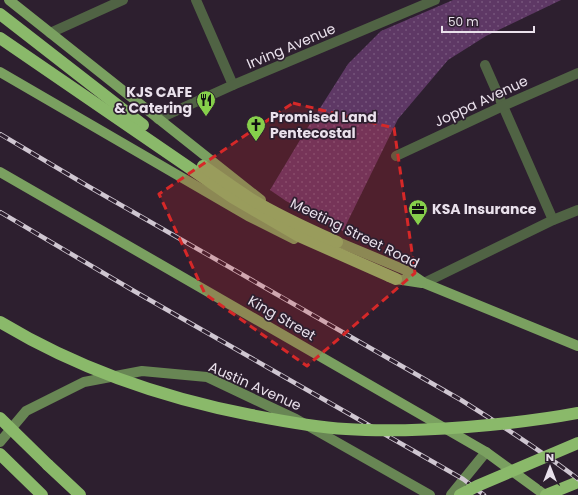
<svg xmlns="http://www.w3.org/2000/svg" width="578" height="495" font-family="Poppins,sans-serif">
  <defs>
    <pattern id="grass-dots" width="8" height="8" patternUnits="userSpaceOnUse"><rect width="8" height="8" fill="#5e3865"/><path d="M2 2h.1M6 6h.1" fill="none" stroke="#75547b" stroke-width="1.8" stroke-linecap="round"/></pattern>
  </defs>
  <rect width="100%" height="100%" fill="#2d1f2f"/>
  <!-- grass -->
  <polygon fill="url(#grass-dots)" points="453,0 561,0 486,36 448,60 398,119 343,231 286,201 270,190 303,135 348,64 381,31"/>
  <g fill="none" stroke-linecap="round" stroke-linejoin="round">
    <!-- street -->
    <g stroke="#506344" stroke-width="10">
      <polyline points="196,0 233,85"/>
      <polyline points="50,33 123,0"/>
      <polyline points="485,65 553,220"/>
      <polyline points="158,119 233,85 435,0"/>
      <polyline points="396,156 503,106 578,73"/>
      <polyline points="424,283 553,220 578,210"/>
    </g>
    <!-- secondary -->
    <g stroke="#688654" stroke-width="10">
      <polyline points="0,442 26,411 84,382 142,371 207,377 296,419 430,495"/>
      <polyline points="451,495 486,452"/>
    </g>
    <!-- primary -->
    <g stroke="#7aa060" stroke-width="10">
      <polyline points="9,0 261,200"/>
      <polyline points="0,72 248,216 294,239"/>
      <polyline points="0,172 486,452 545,495"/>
      <polyline points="331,239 405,270 424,283 578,346"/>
      <polyline points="389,277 396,279 422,283"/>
    </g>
    <!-- highway -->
    <g stroke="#8ab96a" stroke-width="12">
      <polyline points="0,14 143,125"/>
      <polyline points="0,38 232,197 299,236 396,279"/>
      <path d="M203,166C219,177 235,189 251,199C279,216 308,229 337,242"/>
      <polyline points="0,454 42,495"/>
      <polyline points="48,465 80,495"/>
      <polyline points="546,495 578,482"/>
    </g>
    <defs>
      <g id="rail">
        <path d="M0,134L86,185L461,400C501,425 540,450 578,479"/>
        <polyline points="0,212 134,291 463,479 484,495"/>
      </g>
    </defs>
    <!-- rail casing -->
    <use href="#rail" stroke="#cfc6d1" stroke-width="4.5"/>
    <!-- rail -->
    <use href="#rail" stroke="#2d1f2f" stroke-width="3" stroke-dasharray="9" stroke-linecap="butt"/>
    <!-- highway-bridge -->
    <g stroke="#8ab96a" stroke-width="12">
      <path d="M0,322C78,369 162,398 251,415C282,421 314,427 346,429C387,432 427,430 467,427C504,424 541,420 578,413"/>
      <polyline points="0,418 48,465"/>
      <polyline points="460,495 477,486 578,443"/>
    </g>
  </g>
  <!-- marked area -->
  <path fill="#d62828" fill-opacity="0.2" stroke="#d62828" stroke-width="3" stroke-dasharray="8 5" stroke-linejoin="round" d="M293,103L394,128L415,273L307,366L205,294L159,194Z"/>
  <!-- icons -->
  <defs>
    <symbol id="restaurant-pin" viewBox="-11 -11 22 30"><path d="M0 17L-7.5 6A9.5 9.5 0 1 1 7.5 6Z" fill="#86cf4b" stroke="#2d1f2f"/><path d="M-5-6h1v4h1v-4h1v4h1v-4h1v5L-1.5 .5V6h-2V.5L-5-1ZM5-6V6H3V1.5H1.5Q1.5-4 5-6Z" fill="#111"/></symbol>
    <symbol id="church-pin" viewBox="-11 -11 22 30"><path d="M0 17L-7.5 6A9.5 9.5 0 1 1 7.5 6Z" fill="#86cf4b" stroke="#2d1f2f"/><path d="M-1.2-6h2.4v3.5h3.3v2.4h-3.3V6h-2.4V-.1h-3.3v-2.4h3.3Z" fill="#111"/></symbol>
    <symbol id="office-pin" viewBox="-11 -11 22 30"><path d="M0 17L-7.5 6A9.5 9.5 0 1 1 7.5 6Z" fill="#86cf4b" stroke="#2d1f2f"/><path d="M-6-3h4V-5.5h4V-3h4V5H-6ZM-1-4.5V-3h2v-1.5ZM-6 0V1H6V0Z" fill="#111"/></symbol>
  </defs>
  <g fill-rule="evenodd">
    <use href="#restaurant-pin" x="195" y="89" width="22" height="30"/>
    <use href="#church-pin" x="245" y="114" width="22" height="30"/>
    <use href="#office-pin" x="407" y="198" width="22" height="30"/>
  </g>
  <g text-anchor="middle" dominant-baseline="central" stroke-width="3.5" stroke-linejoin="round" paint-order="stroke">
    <!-- street labels -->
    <g font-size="14" fill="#eae1ec" stroke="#2d1f2f">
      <text transform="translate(291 46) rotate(-23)">Irving Avenue</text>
      <text transform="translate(481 101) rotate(-25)">Joppa Avenue</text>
      <text transform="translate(355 233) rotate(26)">Meeting Street Road</text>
      <text transform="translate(282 318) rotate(30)">King Street</text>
      <text transform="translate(255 386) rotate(24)">Austin Avenue</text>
    </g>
    <!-- poi labels -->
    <g font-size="14" font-weight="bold" fill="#eae1ec" stroke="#2d1f2f" text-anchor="start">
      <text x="192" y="92" text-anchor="end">KJS CAFE<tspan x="192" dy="16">&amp; Catering</tspan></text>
      <text x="270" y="117">Promised Land<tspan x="270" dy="16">Pentecostal</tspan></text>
      <text x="432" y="209">KSA Insurance</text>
    </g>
  </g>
  <!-- north arrow -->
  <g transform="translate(550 467)" stroke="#2d1f2f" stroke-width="3" paint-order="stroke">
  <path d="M0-3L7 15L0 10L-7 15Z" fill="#eae1ec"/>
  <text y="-6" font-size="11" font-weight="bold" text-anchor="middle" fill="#eae1ec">N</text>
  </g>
  <!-- scale -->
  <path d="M442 26v6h92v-6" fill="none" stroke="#eae1ec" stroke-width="2"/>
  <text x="448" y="26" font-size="12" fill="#eae1ec" stroke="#2d1f2f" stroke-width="3" paint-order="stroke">50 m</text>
</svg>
